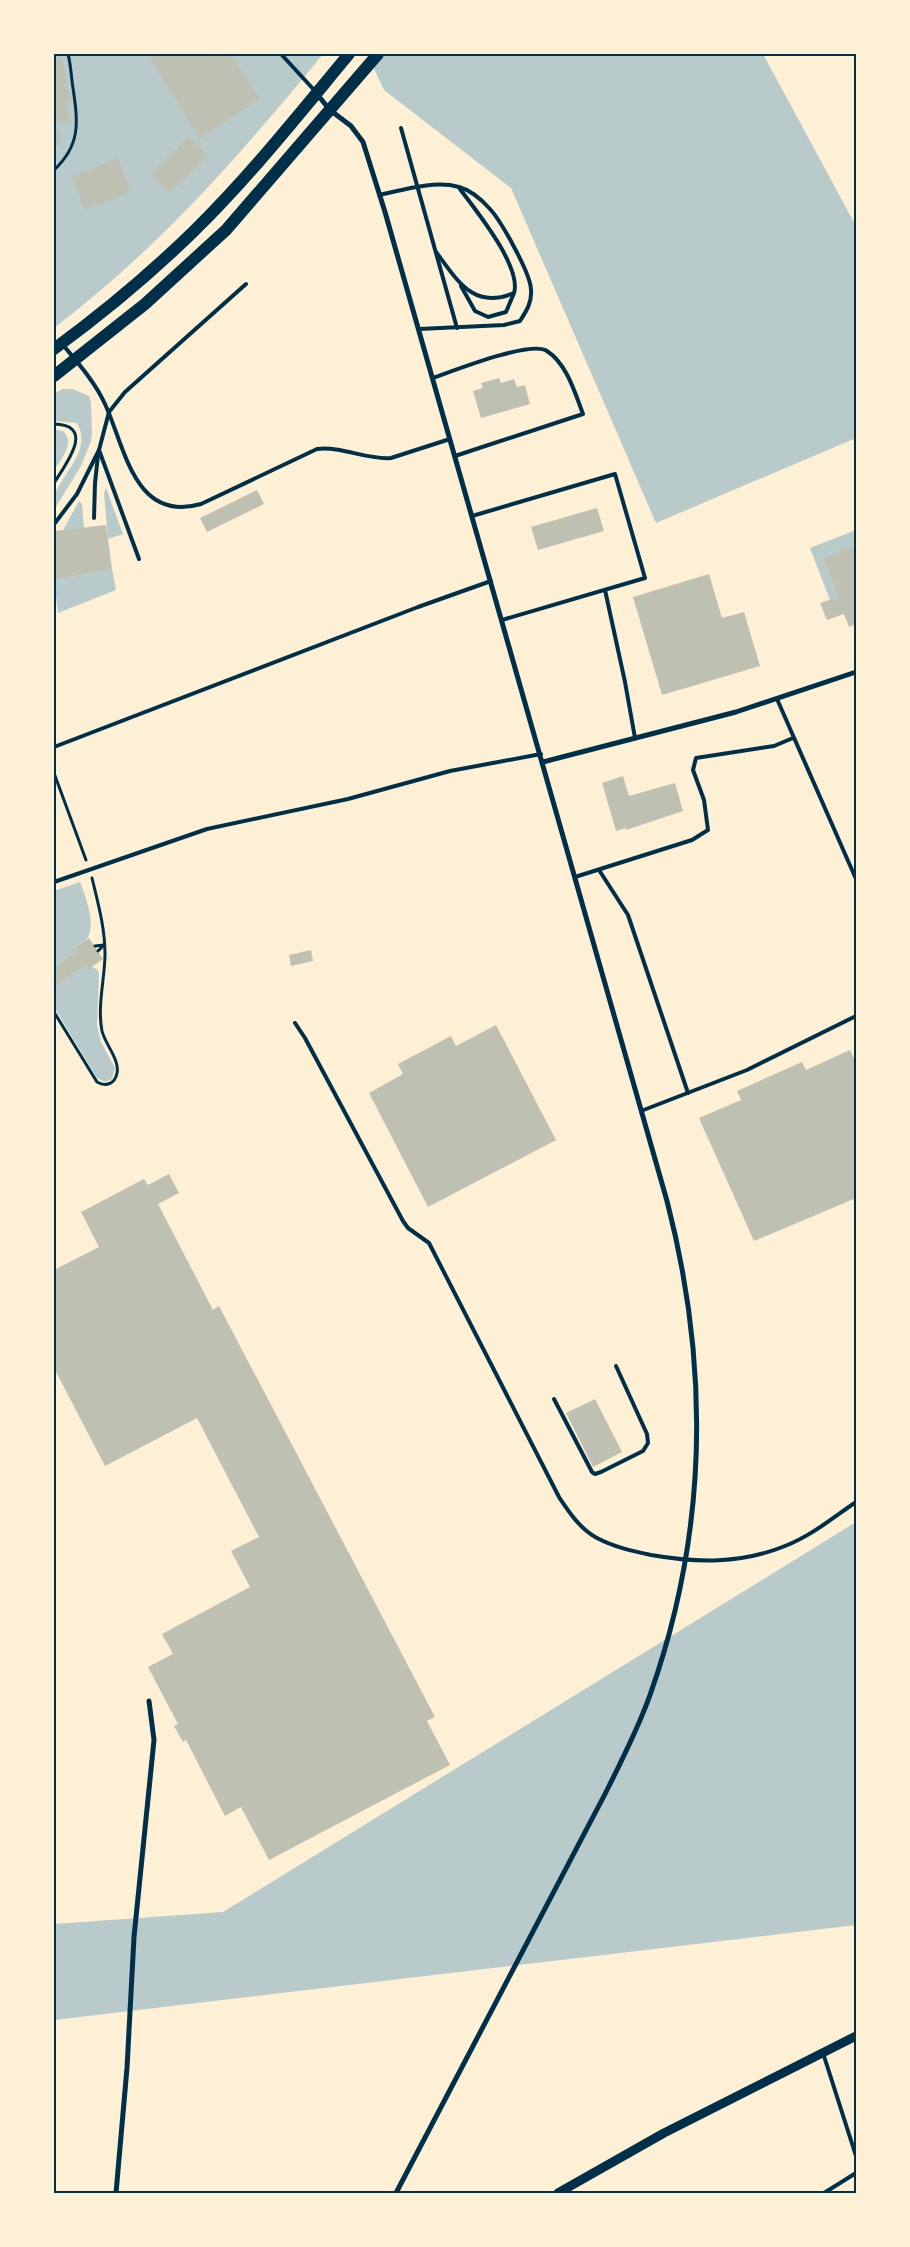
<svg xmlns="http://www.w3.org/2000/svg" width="910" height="2247" font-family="'PT Sans Narrow',sans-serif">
  <rect width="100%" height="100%" fill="#fdf0d5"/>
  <!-- green -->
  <g fill="#b9caca">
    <path d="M54,54H323C242,153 157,250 54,328Z"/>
    <polygon points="367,54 763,54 856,226 856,438 656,523 511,188 384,90"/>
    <path d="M62,389H73L89,396L91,402L92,432L91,441L81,466L54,510C54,507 53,502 54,498C60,474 93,452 77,423L54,421V394Z"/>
    <path d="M54,429L63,431C76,442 61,460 54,470Z"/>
    <polygon points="106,488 123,534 108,539 104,493"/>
    <polygon points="79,501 82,504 84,529 63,530"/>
    <polygon points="856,530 856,545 823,558 838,597 830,600 810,548"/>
    <polygon points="112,569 116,590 58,613 54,580"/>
    <path d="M80,882C85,895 96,923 88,937C85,941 79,944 75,947L77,951L54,967V891Z"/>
    <polygon points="86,965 97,969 99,973 97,1025 101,1042 115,1068 112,1079 105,1082 97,1078 54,1007 54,987"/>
    <polygon points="856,1522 856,1925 54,2020 54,1924 223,1912"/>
  </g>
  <!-- building -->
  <g fill="#bec0b2">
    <polygon points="147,54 231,54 260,99 200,138"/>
    <polygon points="61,55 71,101 66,102 70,121 55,124 54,57"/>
    <polygon points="54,123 59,131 60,141 58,147 54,144"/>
    <polygon points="189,137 208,156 169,193 151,174"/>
    <polygon points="118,158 131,192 85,210 72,177"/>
    <polygon points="499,378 501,383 514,379 517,387 525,385 530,404 481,418 473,391 483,388 481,383"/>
    <polygon points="257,490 264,504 207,532 200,518"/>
    <polygon points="597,508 604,531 538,550 531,527"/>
    <polygon points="106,525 112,569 54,580 54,531"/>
    <polygon points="856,545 856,624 849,627 844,614 827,620 820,603 838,597 823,558"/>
    <polygon points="709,574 722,618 744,612 760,666 662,695 633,597"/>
    <polygon points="623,776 629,796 675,783 683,811 626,830 626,828 616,831 602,783"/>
    <polygon points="89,938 103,959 89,969 86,965 54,987 54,967 77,951 75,947"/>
    <polygon points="311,950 313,961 291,966 289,955"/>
    <polygon points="496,1025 556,1140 428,1207 369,1093 403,1074 398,1064 451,1036 456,1046"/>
    <polygon points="850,1050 856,1063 856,1198 754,1241 699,1118 741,1100 737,1091 802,1062 806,1070"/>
    <polygon points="169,1174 179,1193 158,1204 213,1310 219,1306 435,1717 427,1721 450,1765 269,1860 241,1807 225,1816 186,1740 183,1742 174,1726 178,1724 148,1667 173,1654 162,1634 250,1587 231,1551 259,1537 197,1418 105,1466 54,1368 54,1270 99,1247 81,1212 144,1179 148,1185"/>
    <polygon points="595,1399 622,1452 593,1467 566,1413"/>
  </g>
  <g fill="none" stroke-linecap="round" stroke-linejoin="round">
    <!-- path -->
    <g stroke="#003049" stroke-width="3">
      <path d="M54,170C81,145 78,122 73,88C71,76 71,65 68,54"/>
      <path d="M54,424C97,425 65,465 54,483"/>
      <polyline points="54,773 86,860"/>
      <polyline points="95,946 104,945 98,951"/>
      <path d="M54,1012L97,1082C106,1087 115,1084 117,1073C120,1060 105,1044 102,1031C97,1006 105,978 105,954C105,928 98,903 92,878"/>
    </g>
    <!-- service -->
    <g stroke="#003049" stroke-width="4">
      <polyline points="281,54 315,91"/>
      <polyline points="401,128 457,328"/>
      <path d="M379,195C403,190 434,180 459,187C470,190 482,200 490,209C501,221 531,274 531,290C532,302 527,310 520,321L504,325L419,329"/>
      <path d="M436,252C458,281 473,310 514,293C522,267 477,212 460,189"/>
      <polyline points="461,286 475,311 488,317 506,312 514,293"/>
      <path d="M63,345C78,363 95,382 105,404C125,447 134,523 201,504L317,449C342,446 366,460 391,458L450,439"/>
      <path d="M433,378C453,371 531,340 547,351C567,364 575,393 583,414L455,456"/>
      <polyline points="99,450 139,559"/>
      <polyline points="472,516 615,474 645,578 502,620"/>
      <polyline points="94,518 95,483 98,455"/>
      <polyline points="55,523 77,494 99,450 109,412 125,392 246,284"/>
      <polyline points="605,590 625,682 635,738"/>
      <polyline points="777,699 856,879"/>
      <polyline points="54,747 418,607 491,581"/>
      <polyline points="599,870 628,915 688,1093"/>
      <polyline points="575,877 692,840 708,830 704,800 693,770 696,758 774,746 793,738"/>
      <polyline points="54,882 207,829 348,799 450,771 541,754"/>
      <path d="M295,1023L305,1038L403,1221L408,1228L429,1243L559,1497C569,1512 580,1529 597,1538C614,1547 632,1551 651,1555C697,1563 741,1564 785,1546C811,1536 834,1517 856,1502"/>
      <polyline points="641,1111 747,1070 856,1016"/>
      <polyline points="554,1399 592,1472 595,1474 601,1472 643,1451 648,1443 647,1434 616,1366"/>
      <polyline points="823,2053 856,2156"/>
      <polyline points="824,2193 856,2173"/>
    </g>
    <!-- minor -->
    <g stroke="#003049" stroke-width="5">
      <path d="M316,93L330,110L351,126L363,142L385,212L667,1201C710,1367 708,1532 650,1695C638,1729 621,1762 605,1794L396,2193"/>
      <polyline points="543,762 736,712 856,672"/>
      <polyline points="116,2193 127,2068 134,1937 154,1740 149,1701"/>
    </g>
    <!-- tertiary -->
    <polyline stroke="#003049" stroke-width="9" points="558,2193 664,2133 856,2036"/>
    <!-- primary -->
    <g stroke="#003049" stroke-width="12">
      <path d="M54,349C103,313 150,274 194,231C250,176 299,114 349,54"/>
      <polyline points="54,376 145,304 226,230 378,54"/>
    </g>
  </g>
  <!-- border -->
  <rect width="910" height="2247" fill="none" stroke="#fdf0d5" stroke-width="110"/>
  <rect x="55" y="55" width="800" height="2137" fill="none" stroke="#003049" stroke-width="2"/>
</svg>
